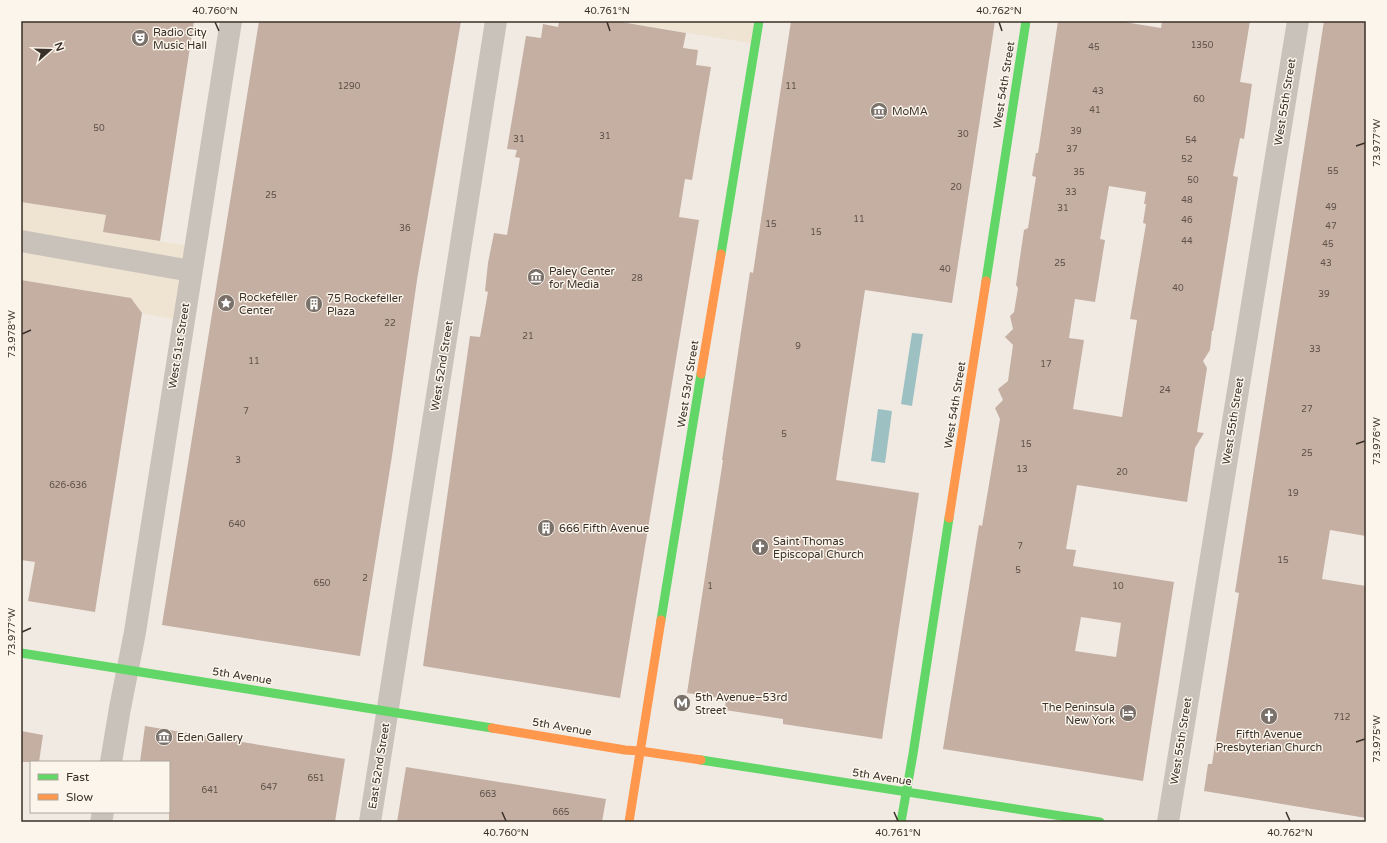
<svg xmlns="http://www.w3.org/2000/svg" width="1387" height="843" font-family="'Varela Round',sans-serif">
  <rect width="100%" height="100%" fill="#f0eae3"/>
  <!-- plaza -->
  <g fill="#efe3d2">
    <polygon points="615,21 759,21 756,44"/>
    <polygon points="21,202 106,215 103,232 195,247 183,321 142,313 131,298 21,280"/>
  </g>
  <!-- water -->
  <g fill="#9dc0c2">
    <polygon points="912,333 923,334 912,406 901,404"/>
    <polygon points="878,409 892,411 885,463 871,461"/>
  </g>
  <!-- building -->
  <g fill="#c5afa3" fill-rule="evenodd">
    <polygon points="21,21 194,21 160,241 103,232 106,215 21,202"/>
    <polygon points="259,21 461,21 417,280 392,456 360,656 162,625"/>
    <polygon points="559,21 615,21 686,33 683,48 698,50 696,65 711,67 692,180 685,179 679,217 699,220 620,698 423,666 470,336 480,337 488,292 485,291 488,263 494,233 507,235 520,158 515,157 517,150 507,149 526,36 541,38 543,24 558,27"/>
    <polygon points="791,21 995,21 952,303 865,290 836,480 919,493 882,739 783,724 783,719 725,710 726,699 687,693 723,460 722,460 750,272 753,273"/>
    <path d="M1058,21H1118L1161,28L1162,21H1250L1240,82L1252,84L1244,139L1240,138L1233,176L1238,177L1213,331H1212L1210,350L1203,361L1207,368L1197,432L1204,433L1195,448L1187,502L1077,485L1066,549L1076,550L1073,566L1174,582L1143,781L943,749L979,525L982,526L1000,419L995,408L1003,400L998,389L1008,381L1013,345L1005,337L1013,329L1010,316L1014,312L1018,288L1016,285L1024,230L1028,228L1033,196L1036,177L1032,176L1036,153H1038ZM1109,186L1146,192L1144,204H1146L1143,223L1146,224L1130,319L1137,320L1122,417L1073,409L1084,340L1069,338L1075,299L1095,302L1105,240L1100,239ZM1081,617L1121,623L1116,657L1075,651Z"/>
    <polygon points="1324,21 1366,21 1366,536 1330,530 1322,579 1366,586 1366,818 1204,791 1208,764 1212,764 1239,593 1235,592"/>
    <polygon points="21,280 131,298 142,313 95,612 28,601 35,562 21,560"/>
    <polygon points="145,726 345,759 335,822 169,822 169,762 140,762"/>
    <polygon points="21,731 43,735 39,762 21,762"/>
    <polygon points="406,767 606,799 602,822 397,822"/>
  </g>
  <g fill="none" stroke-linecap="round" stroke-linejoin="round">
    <!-- street -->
    <g stroke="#c9c2bb" stroke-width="22">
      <polyline points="21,241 191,271"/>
      <polyline points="111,762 120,708 135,632 231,21"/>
      <polyline points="101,822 103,812"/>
      <polyline points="370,822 496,21"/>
      <polyline points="1168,822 1298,21"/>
    </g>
    <!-- fast -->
    <g stroke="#63d668" stroke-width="9">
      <polyline points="721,254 759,21"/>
      <polyline points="986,281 1026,21"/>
      <polyline points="661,620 701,374"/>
      <polyline points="21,653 492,728"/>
      <polyline points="701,760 1100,822"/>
      <polyline points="901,822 913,754 949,518"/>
    </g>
    <!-- slow -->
    <g stroke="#ff974d" stroke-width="9">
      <polyline points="701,374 721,254"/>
      <polyline points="949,518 986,281"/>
      <polyline points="492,728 625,750 640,751 701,760"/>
      <polyline points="629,822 661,620"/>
    </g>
  </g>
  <!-- ticks -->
  <path fill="none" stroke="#3a3029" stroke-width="1.5" d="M215,22L219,31M607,22L610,31M999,22L1002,31M1356,146L1365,143M22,334L31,330M1356,444L1365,441M22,632L31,628M1356,742L1365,739M502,812L506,821M894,812L898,821M1286,812L1290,821"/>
  <!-- icons -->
  <defs>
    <symbol id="theatre-disc" viewBox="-11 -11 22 22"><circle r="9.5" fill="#7a716a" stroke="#fbf5eb"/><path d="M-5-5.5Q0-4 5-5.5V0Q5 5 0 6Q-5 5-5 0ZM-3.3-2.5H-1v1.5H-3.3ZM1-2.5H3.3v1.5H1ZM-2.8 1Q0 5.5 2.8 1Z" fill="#fff"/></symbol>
    <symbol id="museum-disc" viewBox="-11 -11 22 22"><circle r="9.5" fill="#7a716a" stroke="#fbf5eb"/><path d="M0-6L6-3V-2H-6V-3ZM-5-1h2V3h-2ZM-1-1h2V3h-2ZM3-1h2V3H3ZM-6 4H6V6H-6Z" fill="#fff"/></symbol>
    <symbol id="sight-disc" viewBox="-11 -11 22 22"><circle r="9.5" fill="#7a716a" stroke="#fbf5eb"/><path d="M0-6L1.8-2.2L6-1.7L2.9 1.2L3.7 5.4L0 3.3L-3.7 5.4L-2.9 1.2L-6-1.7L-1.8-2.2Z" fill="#fff"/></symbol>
    <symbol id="building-disc" viewBox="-11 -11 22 22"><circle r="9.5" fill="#7a716a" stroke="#fbf5eb"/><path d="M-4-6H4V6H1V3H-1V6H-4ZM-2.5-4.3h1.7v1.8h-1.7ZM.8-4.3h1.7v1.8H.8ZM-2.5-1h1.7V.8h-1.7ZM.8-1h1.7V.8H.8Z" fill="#fff"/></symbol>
    <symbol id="church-disc" viewBox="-11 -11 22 22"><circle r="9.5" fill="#7a716a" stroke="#fbf5eb"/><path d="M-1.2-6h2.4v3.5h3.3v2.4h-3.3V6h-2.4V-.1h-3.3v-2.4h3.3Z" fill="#fff"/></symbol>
    <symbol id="metro-disc" viewBox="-11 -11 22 22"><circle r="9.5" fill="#7a716a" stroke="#fbf5eb"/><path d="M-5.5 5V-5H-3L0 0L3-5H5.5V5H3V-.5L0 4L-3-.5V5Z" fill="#fff"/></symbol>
    <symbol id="hotel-disc" viewBox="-11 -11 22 22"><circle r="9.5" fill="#7a716a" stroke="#fbf5eb"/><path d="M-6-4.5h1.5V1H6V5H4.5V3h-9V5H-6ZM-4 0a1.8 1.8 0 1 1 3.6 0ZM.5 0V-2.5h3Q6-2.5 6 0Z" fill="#fff"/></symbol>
  </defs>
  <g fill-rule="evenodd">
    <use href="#theatre-disc" x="130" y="28" width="20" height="20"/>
    <use href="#museum-disc" x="869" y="101" width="20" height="20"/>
    <use href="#museum-disc" x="526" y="267" width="20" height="20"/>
    <use href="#sight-disc" x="216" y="293" width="20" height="20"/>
    <use href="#building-disc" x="304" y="294" width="20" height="20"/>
    <use href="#building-disc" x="536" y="518" width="20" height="20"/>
    <use href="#church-disc" x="750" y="537" width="20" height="20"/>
    <use href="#metro-disc" x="672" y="693" width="20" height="20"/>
    <use href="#hotel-disc" x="1118" y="703" width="20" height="20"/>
    <use href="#church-disc" x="1259" y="706" width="20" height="20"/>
    <use href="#museum-disc" x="154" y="727" width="20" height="20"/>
  </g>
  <g text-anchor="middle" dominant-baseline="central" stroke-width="3" stroke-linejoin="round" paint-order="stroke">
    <!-- number labels -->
    <g font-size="9" fill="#5d5048">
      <text x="1202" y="45">1350</text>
      <text x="1094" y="47">45</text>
      <text x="349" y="86">1290</text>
      <text x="791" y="86">11</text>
      <text x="1098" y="91">43</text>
      <text x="1199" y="99">60</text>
      <text x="1095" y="110">41</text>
      <text x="99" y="128">50</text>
      <text x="1076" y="131">39</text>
      <text x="963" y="134">30</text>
      <text x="605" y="136">31</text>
      <text x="519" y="139">31</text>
      <text x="1191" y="140">54</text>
      <text x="1072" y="149">37</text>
      <text x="1187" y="159">52</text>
      <text x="1333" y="171">55</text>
      <text x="1079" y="172">35</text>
      <text x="1193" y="180">50</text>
      <text x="956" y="187">20</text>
      <text x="1071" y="192">33</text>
      <text x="271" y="195">25</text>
      <text x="1187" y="200">48</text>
      <text x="1331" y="207">49</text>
      <text x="1063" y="208">31</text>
      <text x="859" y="219">11</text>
      <text x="1187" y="220">46</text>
      <text x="771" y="224">15</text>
      <text x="1331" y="226">47</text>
      <text x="405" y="228">36</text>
      <text x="816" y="232">15</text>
      <text x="1187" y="241">44</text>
      <text x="1328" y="244">45</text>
      <text x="1060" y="263">25</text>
      <text x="1326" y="263">43</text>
      <text x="945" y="269">40</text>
      <text x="637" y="278">28</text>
      <text x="1178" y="288">40</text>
      <text x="1324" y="294">39</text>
      <text x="390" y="323">22</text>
      <text x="528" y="336">21</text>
      <text x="798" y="346">9</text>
      <text x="1315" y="349">33</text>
      <text x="254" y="361">11</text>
      <text x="1046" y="364">17</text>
      <text x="1165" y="390">24</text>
      <text x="1307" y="409">27</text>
      <text x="246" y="411">7</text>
      <text x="784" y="434">5</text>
      <text x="1026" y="444">15</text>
      <text x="1307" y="453">25</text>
      <text x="238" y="460">3</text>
      <text x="1022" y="469">13</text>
      <text x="1122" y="472">20</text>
      <text x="68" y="485">626-636</text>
      <text x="1293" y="493">19</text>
      <text x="237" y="524">640</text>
      <text x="1020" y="546">7</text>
      <text x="1283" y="560">15</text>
      <text x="1018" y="570">5</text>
      <text x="365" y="578">2</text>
      <text x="322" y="583">650</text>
      <text x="710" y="586">1</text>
      <text x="1118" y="586">10</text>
      <text x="1342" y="717">712</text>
      <text x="316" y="778">651</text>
      <text x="269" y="787">647</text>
      <text x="210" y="790">641</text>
      <text x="488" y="794">663</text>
      <text x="561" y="812">665</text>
    </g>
    <!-- poi labels -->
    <g font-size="11" fill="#3a3029" stroke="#fbf5eb" text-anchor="start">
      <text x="153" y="32">Radio City<tspan x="153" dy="13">Music Hall</tspan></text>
      <text x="892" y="111">MoMA</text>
      <text x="549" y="271">Paley Center<tspan x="549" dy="13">for Media</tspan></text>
      <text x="239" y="297">Rockefeller<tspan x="239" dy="13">Center</tspan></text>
      <text x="327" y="298">75 Rockefeller<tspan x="327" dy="13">Plaza</tspan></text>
      <text x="559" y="528">666 Fifth Avenue</text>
      <text x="773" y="541">Saint Thomas<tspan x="773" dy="13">Episcopal Church</tspan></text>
      <text x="695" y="697">5th Avenue–53rd<tspan x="695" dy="13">Street</tspan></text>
      <text x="1115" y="707" text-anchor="end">The Peninsula<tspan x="1115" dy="13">New York</tspan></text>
      <text x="1269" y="734" text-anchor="middle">Fifth Avenue<tspan x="1269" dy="13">Presbyterian Church</tspan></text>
      <text x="177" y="737">Eden Gallery</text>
    </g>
    <!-- street labels -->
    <g font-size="11" fill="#3a3029" stroke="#fbf5eb">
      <text transform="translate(1004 85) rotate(-81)">West 54th Street</text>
      <text transform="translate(1285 102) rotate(-81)">West 55th Street</text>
      <text transform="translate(179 346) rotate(-81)">West 51st Street</text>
      <text transform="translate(442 366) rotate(-81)">West 52nd Street</text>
      <text transform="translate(688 384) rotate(-81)">West 53rd Street</text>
      <text transform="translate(955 405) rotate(-81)">West 54th Street</text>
      <text transform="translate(1233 421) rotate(-81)">West 55th Street</text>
      <text transform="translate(242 676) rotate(9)">5th Avenue</text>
      <text transform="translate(562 727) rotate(10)">5th Avenue</text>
      <text transform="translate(1181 741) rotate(-81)">West 55th Street</text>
      <text transform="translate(379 766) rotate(-81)">East 52nd Street</text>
      <text transform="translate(882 777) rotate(9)">5th Avenue</text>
    </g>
  </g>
  <!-- border -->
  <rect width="1387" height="843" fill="none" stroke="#fbf5eb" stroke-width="44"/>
  <!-- legend -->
  <rect x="30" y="761" width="140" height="52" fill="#fbf5eb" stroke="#aea69d"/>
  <rect x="38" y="774" width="20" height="6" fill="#63d668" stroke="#aea69d"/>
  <text x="66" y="781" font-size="12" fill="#3a3029">Fast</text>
  <rect x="38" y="794" width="20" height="6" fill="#ff974d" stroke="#aea69d"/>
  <text x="66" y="801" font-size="12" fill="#3a3029">Slow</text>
  <!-- north arrow -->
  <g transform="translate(50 50) rotate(70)" stroke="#fbf5eb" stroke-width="3" paint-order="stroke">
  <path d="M0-3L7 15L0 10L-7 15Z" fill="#3a3029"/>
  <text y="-6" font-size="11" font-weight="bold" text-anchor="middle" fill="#3a3029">N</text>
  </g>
  <rect x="22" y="22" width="1343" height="799" fill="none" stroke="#3a3029" stroke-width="1.5"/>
  <g font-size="10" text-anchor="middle" fill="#3a3029">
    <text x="215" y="14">40.760°N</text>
    <text x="607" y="14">40.761°N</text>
    <text x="999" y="14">40.762°N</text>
    <text transform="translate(1376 143) rotate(-90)" y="4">73.977°W</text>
    <text transform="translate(11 334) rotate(-90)" y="4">73.978°W</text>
    <text transform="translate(1376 441) rotate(-90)" y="4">73.976°W</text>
    <text transform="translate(11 632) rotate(-90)" y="4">73.977°W</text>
    <text transform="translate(1376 739) rotate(-90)" y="4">73.975°W</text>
    <text x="506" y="836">40.760°N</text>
    <text x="898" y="836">40.761°N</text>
    <text x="1290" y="836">40.762°N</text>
  </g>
</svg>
